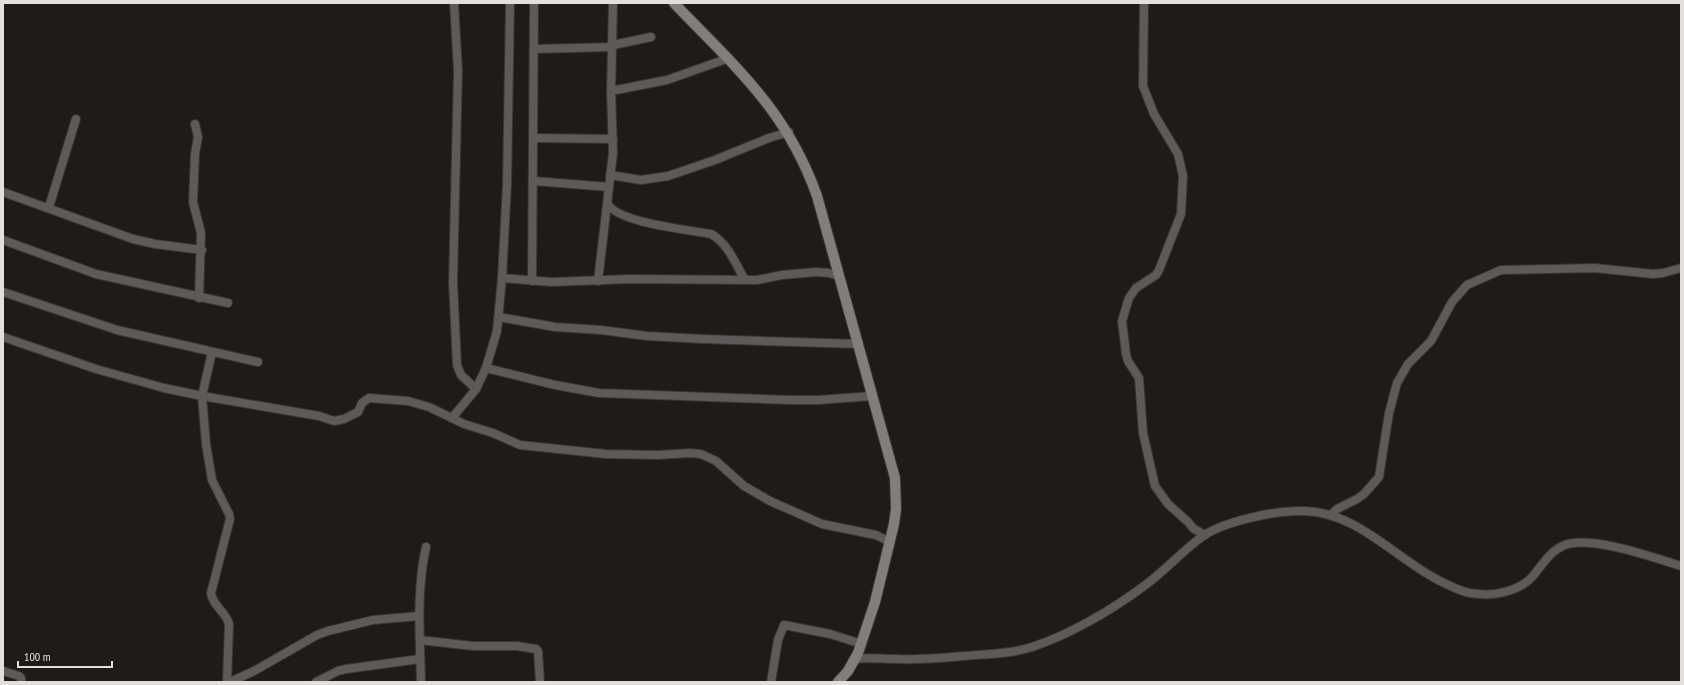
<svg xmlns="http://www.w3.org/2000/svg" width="1684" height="685" font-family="'PT Sans Narrow',sans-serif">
  <rect width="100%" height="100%" fill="#201b16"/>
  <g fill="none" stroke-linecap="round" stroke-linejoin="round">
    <defs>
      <g id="street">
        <polyline points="454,3 458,71 453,282 457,365 461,375 476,389"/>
        <polyline points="1144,3 1143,86 1154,114 1178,154 1183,176 1181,214 1159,270 1156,275 1136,288 1129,298 1122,321 1126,354 1128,361 1139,378 1143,433 1155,486 1168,504 1188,522 1194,529 1205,535"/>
        <polyline points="534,49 613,47 613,45 651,37"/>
        <polyline points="611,91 667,80 729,58"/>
        <polyline points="195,124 198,137 195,154 193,202 201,233 199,298"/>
        <polyline points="533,138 613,139"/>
        <polyline points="610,175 641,180 668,176 715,160 769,138 789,132"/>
        <polyline points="534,181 609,187"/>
        <polyline points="3,192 133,239 155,244 202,250"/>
        <path d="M608,204C618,223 691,230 711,234C728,243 736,265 745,280"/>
        <polyline points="49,207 76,119"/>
        <polyline points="3,240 96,274 228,303"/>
        <polyline points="502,278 552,282 630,279 757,280 782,275 816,272 829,273 839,276"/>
        <path d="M532,281C533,189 534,96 534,3"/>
        <polyline points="598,281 613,153 611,91 613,3"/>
        <polyline points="3,292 117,330 258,362"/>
        <polyline points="499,317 555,327 601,330 647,336 703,339 859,344"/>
        <polyline points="3,337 96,369 164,388 202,396 319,416 334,421 344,419 358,412 362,403 369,398 408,401 429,407 464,424 493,433 520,445 606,454 658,455 690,453 701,454 716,461 744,486 770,501 822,524 876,535 890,542"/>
        <path d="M212,352L202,396L206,444L212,480L229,514L230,519L211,593C212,605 226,612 229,624L227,682"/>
        <polyline points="486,368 555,385 599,393 789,400 818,400 873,396"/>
        <polyline points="452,418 476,389 486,368 497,331 502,278 507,185 510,3"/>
        <polyline points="1331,515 1337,509 1357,499 1364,494 1379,477 1389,413 1397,383 1408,364 1431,341 1452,302 1467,285 1501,270 1595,268 1653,274 1663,273 1681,268"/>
        <polyline points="420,640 473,646 517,646 536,649 538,651 540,682"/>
        <path d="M855,659C869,657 881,659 896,659C918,660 941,658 964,656C987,654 1010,654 1032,647C1069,635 1112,610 1144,586C1165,571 1182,551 1203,536C1225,521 1277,510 1304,511C1359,512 1397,561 1444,583C1455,588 1466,594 1479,594C1497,596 1521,590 1533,576C1542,565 1551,550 1565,545C1591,535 1655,558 1681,566"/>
        <polyline points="3,671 19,676 21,678 21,682"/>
        <polyline points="230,682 254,671 317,635 328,631 373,620 419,616"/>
        <polyline points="316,682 338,671 346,669 420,659"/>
        <path d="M421,682C420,638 416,591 426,547"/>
        <polyline points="771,682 778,640 784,625 830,634 862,644"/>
      </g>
      <path id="secondary" d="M674,3C735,67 786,109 817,196L895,478L896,509L894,524L875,602L858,653L848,671L838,682"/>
    </defs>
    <!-- street casing -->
    <use href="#street" stroke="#3b3632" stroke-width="10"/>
    <!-- secondary casing -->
    <use href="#secondary" stroke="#3b3632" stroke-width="12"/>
    <!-- street -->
    <use href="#street" stroke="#5e5a59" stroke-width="8"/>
    <!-- secondary -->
    <use href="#secondary" stroke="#847e7b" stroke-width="10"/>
  </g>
  <!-- border -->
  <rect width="1684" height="685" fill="none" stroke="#e3dfdc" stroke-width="8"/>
  <!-- scale -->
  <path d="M18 661v6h94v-6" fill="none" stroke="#e3dfdc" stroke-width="2"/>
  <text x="24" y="661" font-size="12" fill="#e3dfdc" stroke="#201b16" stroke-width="3" paint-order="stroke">100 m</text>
</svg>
